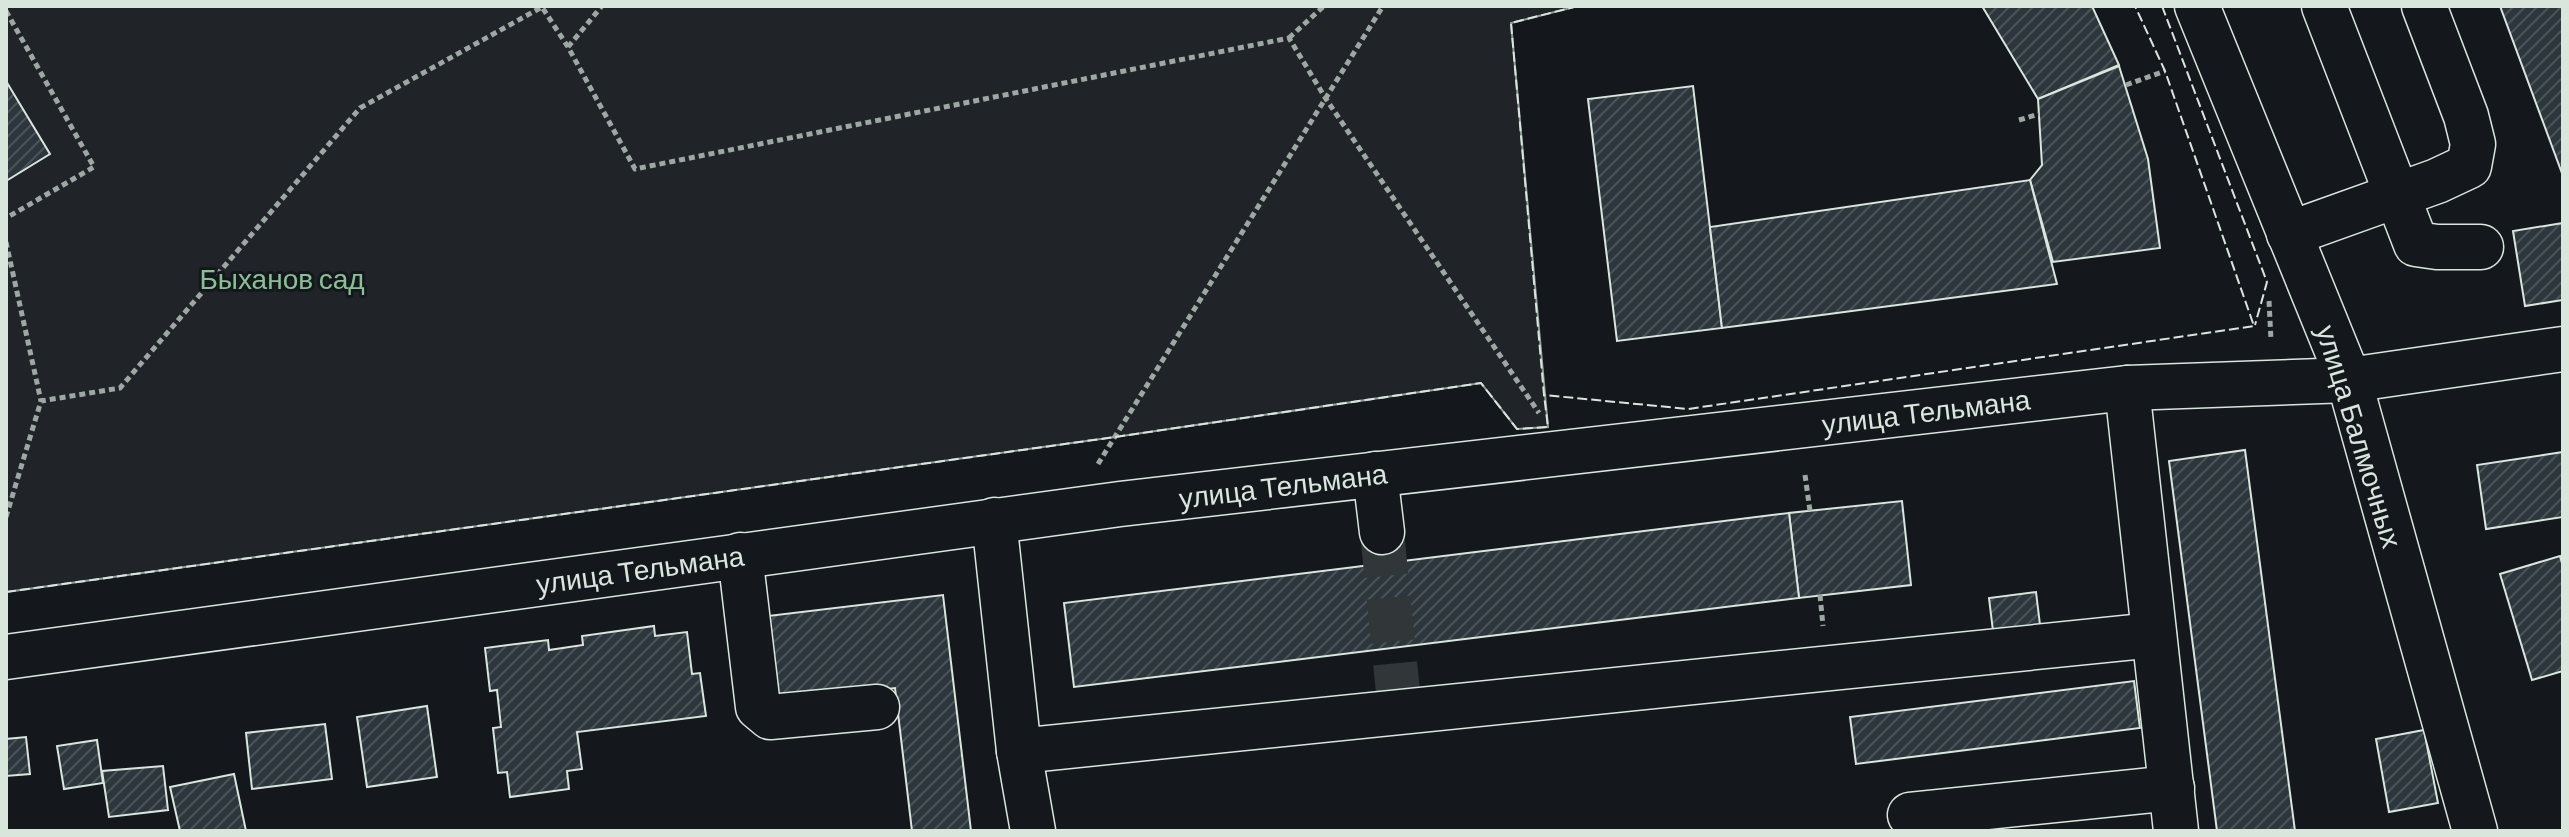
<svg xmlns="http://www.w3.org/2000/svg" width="2569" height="837" font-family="Barlow,sans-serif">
  <defs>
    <pattern id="building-hatch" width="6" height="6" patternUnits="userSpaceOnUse" patternTransform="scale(2)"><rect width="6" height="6" fill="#2c363c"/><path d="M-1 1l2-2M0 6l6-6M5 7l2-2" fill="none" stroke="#4a5358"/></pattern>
  </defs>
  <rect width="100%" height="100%" fill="#14181c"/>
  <!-- park -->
  <polygon fill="#202428" stroke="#939e99" stroke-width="2" points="6,6 1578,6 1511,23 1548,427 1517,429 1481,383 1115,437 6,592"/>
  <!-- building -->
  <g fill="url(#building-hatch)" stroke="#d8e6dc" stroke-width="2">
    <polygon points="1982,6 2092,6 2119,65 2038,99"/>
    <polygon points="2500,6 2563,6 2563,176"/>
    <polygon points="2119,66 2148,159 2160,248 2053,262 2030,180 2042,165 2038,99"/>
    <polygon points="6,81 50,154 6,181"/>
    <polygon points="1693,86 1722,328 1617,341 1588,99"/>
    <polygon points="2030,180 2057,284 1722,328 1710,227"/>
    <polygon points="2563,223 2563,300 2525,306 2513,231"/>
    <polygon points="2245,450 2295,831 2217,831 2169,461"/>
    <polygon points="2563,452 2563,517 2486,529 2477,465"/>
    <polygon points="1902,501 1911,585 1799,598 1789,513"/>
    <polygon points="1789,513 1799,598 1074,687 1064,603"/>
    <polygon points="2560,556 2563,567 2563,671 2532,680 2500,574"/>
    <polygon points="2036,592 2040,625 1993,631 1989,598"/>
    <polygon points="943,595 971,831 912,831 895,688 770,702 760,617"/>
    <polygon points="654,626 655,636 687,632 692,674 700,673 706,716 577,732 582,769 567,771 569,789 510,797 507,772 498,773 493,728 501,727 497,690 490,691 485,648 548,640 549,650 583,645 582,636"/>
    <polygon points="2134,681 2140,728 1856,764 1850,717"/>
    <polygon points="427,706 437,777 367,787 357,717"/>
    <polygon points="325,724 332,779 252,789 246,733"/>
    <polygon points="2424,730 2438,803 2389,812 2376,739"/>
    <polygon points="26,737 30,774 6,776 6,739"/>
    <polygon points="97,740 103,783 64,789 57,746"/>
    <polygon points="163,766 168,810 109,817 102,771"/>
    <polygon points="234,774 246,831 180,831 170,787"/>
  </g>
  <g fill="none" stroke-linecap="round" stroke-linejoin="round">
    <!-- minor-tunnel -->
    <polyline stroke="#313739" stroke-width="44" stroke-dasharray="44 22" stroke-linecap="butt" points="1382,532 1400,712"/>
    <defs>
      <g id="minor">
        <polyline points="2197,6 2349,380 2475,831"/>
        <polyline points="2324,6 2416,244 2437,247 2481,247"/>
        <polyline points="2289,234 2437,181 2469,166 2473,144 2466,116 2424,6"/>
        <polyline points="2127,388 2176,831"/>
        <polyline points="1375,474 1382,532"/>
        <polyline points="994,520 1019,751 1033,831"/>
        <polyline points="740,555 758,707 770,717 877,707"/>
        <polyline points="6,657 1120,504 2127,388 2349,380 2563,349"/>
        <polyline points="1019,751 2154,635"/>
        <polyline points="1910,815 2172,788"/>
      </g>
    </defs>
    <!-- minor casing -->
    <use href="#minor" stroke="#d8e6dc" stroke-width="47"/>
    <!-- path -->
    <g stroke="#9da8a2" stroke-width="5" stroke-dasharray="6 4" stroke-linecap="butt">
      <polyline points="6,11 94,167 6,218"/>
      <polyline points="1289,38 1324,6"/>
      <polyline points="568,47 602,6"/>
      <polyline points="2126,85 2165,71"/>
      <polyline points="2019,120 2039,114"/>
      <polyline points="6,242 41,401"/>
      <polyline points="2269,301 2271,340"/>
      <polyline points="1098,464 1383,6"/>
      <polyline points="1805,475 1810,511"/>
      <polyline points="6,517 41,401 120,388 360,108 542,7 568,47 635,169 1289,38 1326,99 1539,413"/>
      <polyline points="1820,595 1823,626"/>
    </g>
    <!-- minor -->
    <use href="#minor" stroke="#14181c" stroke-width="44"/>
    <!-- fence -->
    <g stroke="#d8e6dc" stroke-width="2" stroke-dasharray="10 4" stroke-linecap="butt">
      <polyline points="1578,6 1511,23 1544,395 1688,409 2254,326 2165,71 2135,6"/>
      <polyline points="2162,6 2267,282 2255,325"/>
      <polyline points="6,592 1115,437 1481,383 1517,429 1548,427 1544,395"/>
    </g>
  </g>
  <g text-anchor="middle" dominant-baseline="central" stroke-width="6" stroke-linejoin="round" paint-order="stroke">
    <!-- park labels -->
    <g font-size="28" fill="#8ac095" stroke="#14181c">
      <text x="282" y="278">Быханов сад</text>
    </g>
    <!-- street labels -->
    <g font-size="28" fill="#d8e6dc" stroke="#14181c">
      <text transform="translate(1926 411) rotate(-7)">улица Тельмана</text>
      <text transform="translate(2360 436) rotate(73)">улица Балмочных</text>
      <text transform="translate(1283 485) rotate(-7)">улица Тельмана</text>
      <text transform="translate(640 569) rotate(-8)">улица Тельмана</text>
    </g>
  </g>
  <!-- border -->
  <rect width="2569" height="837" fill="none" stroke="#d8e6dc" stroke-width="16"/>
</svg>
